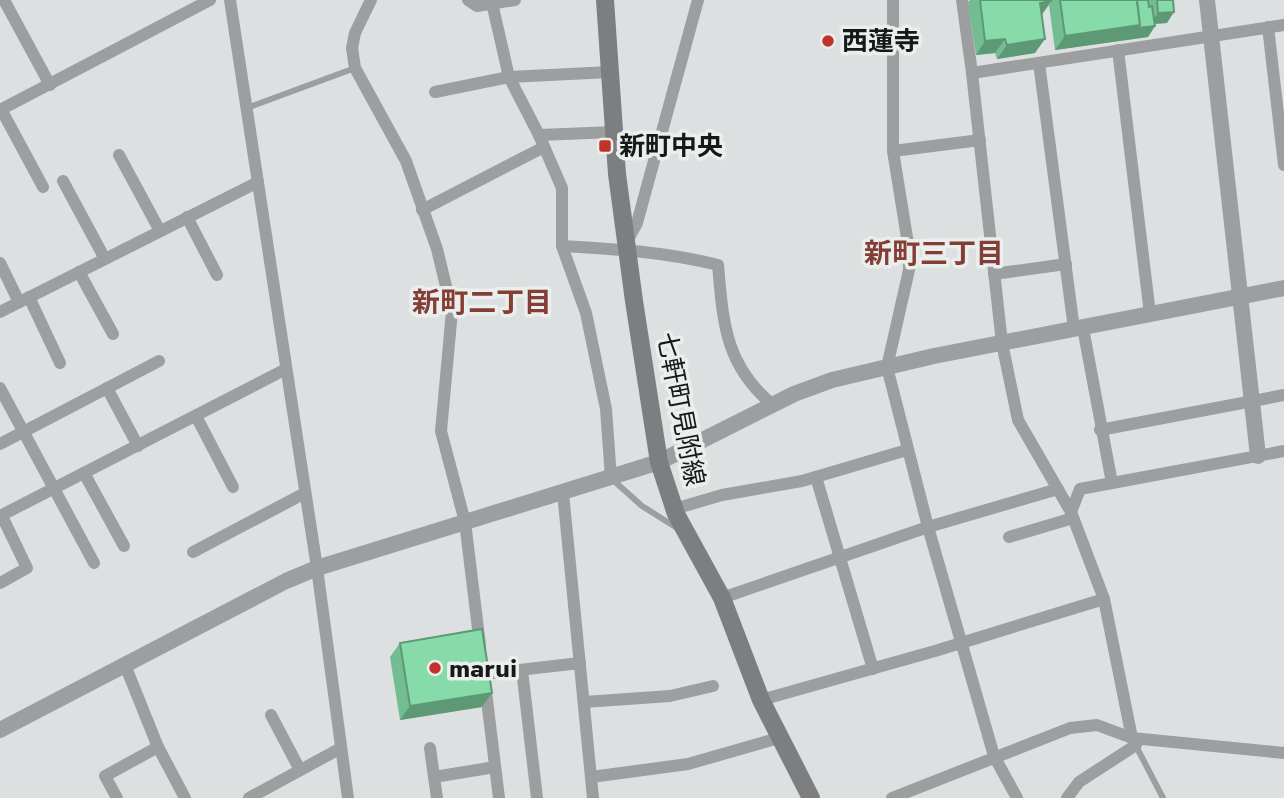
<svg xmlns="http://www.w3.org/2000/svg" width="1284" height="798" font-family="Jost,'Noto Sans JP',sans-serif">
  <rect width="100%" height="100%" fill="#dde0e0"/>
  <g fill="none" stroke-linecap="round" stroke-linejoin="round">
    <!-- service -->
    <g stroke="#9d9e9f" stroke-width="6">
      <polyline points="247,108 355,68"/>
      <polyline points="613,480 642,506 677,528"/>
      <polyline points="1135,744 1163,798"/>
    </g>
    <!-- minor -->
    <g stroke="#9d9e9f" stroke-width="12">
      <polyline points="4,0 50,85"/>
      <polyline points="230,0 317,568 348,798"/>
      <polyline points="371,0 355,33 352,48 355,68 406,161 437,249 452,311 441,431 465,522 480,645"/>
      <polyline points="468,0 477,6 515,0"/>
      <polyline points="893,0 893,151 909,250 909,270 887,367 928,527 994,756 1017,798"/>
      <polyline points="962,0 972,73 1002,343 1018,420 1071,512 1104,599 1132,738"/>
      <polyline points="492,3 509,77 539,135 562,188 562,246 586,313 606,409 611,478"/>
      <polyline points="1268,27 1284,165"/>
      <polyline points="1118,50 1150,314"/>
      <polyline points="1039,63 1074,329"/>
      <polyline points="972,73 1284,25"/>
      <polyline points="435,92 509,77 610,72"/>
      <polyline points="1,109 43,187"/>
      <polyline points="0,110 210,0"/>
      <polyline points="539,135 614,132"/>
      <polyline points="893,151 980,140"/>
      <polyline points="119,155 160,231"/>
      <polyline points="63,181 105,259"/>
      <polyline points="422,210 544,147"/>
      <polyline points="187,217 217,275"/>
      <polyline points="626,243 637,223 698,0"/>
      <path d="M562,246C615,249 667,252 718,265C723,322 725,366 773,405"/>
      <polyline points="0,263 19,302"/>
      <polyline points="79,272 113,334"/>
      <polyline points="994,274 1066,264"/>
      <polyline points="29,297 60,363"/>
      <polyline points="0,312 258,182"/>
      <polyline points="1083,328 1112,483"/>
      <polyline points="0,388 94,563"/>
      <polyline points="107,388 138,446"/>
      <polyline points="196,416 233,487"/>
      <polyline points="1100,430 1284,395"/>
      <polyline points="0,444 159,361"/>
      <polyline points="84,473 124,546"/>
      <polyline points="816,477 873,669"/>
      <polyline points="563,493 593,798"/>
      <polyline points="674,509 722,495 802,481 907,450"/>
      <polyline points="1071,512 1080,489 1284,451"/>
      <polyline points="0,516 286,369"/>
      <polyline points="1009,537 1073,518"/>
      <polyline points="193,552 305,493"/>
      <polyline points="0,583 27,568 2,516"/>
      <polyline points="722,598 928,527 1058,489"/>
      <polyline points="125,665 158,747 185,798"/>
      <polyline points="522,670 537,798"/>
      <polyline points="484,674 580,663"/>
      <polyline points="485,684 499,798"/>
      <polyline points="761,700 935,651 1104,599"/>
      <polyline points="584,702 670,696 713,686"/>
      <polyline points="271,715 300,770"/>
      <polyline points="430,748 437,798"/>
      <polyline points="434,777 495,767"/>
      <polyline points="591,777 688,764 779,738"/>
      <polyline points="117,798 105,776 158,747"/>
      <polyline points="249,798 341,748"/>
      <polyline points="892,798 1070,728 1097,725 1132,738 1284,753"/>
      <polyline points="1067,798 1079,782 1136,745"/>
    </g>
    <!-- tertiary -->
    <g stroke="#9d9e9f" stroke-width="16">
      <polyline points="1207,0 1258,456"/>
      <polyline points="0,730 286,581 317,568 659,462 794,394 832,380 934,356 1284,288"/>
    </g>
    <!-- secondary -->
    <polyline stroke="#7c7e7f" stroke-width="18" points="605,0 617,174 634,301 659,462 676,514 722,598 761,700 811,798"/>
  </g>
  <!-- wall -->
  <g fill="#74bc91">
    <polygon points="970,0 1148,0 1149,7 1149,0 1173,0 1167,23 1155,24 1155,26 1148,37 1055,50 1049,5 1042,15 1035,53 997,59 995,53 976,55 968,2"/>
    <polygon points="400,643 482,707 400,720 390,657"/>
  </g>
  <!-- shaded-wall -->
  <g fill="#5e9976">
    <polygon points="1051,1 1041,15 1040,3"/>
    <polygon points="1174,12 1167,23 1150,24 1158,13"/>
    <polygon points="1140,25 1155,26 1148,37 1055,50 1065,36"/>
    <polygon points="1005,39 995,53 976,55 985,41"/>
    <polygon points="1045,39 1035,53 997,59 1007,45"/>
    <polygon points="492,693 482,707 400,720 410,706"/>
  </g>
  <!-- building -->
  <g fill="#87dba9" stroke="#5e9976" stroke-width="2">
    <polygon points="980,0 1051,0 1051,1 1040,3 1045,39 1007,45 1005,39 985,41"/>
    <polygon points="1060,0 1137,0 1140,25 1065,36"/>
    <polygon points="1137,0 1148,0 1149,7 1152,6 1155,26 1138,28 1140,25"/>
    <polygon points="1157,0 1173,0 1174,12 1158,13"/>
    <polygon points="482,629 492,693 410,706 400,643"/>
  </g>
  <!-- markers -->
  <g fill="#c13329" stroke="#eaeeed" stroke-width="2.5">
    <circle cx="828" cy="41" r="7"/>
    <rect x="598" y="139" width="14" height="14" rx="3.5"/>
    <circle cx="435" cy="668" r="7"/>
  </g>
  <g text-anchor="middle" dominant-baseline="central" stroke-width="7" stroke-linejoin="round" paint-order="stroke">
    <!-- poi labels -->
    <g font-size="26" font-weight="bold" fill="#171818" stroke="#eaeeed" text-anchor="start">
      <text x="842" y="41">西蓮寺</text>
      <text x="619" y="146">新町中央</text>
      <text x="449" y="668">marui</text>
    </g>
    <!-- street labels -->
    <g font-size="26" fill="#171818" stroke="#eaeeed">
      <text transform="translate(681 409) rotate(79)">七軒町見附線</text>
    </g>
    <!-- neighbourhood labels -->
    <g font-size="28" font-weight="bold" fill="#853e35" stroke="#eaeeed">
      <text x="934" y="253">新町三丁目</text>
      <text x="482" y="302">新町二丁目</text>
    </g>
  </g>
</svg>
